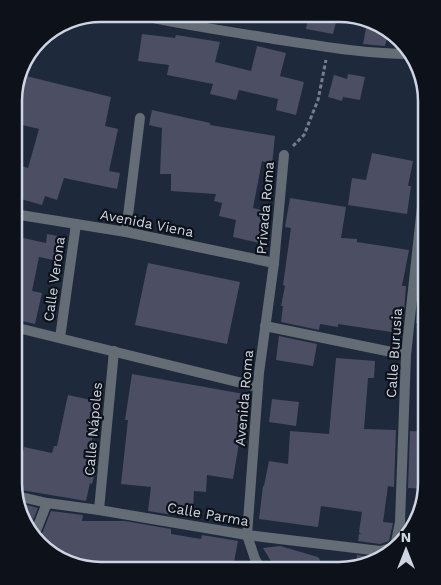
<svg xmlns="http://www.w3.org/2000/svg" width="441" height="585" font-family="'Work Sans',sans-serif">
  <rect width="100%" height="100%" fill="#1f293c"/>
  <!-- building -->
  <g fill="#4c4e64">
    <polygon points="309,14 338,14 333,34 306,29"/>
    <polygon points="367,23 389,30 385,46 363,44"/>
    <polygon points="142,34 175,38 176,35 220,42 215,62 251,71 257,46 286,53 280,76 304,82 296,115 276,110 278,99 239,90 236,100 210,94 213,84 167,75 169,65 138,61"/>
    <polygon points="348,74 365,77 360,100 343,97 342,101 328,97 334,75 347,79"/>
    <polygon points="22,75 111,97 105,126 118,129 109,171 120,173 117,189 64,178 57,200 45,196 42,205 14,197 14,164 28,168 39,129 14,123 15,90"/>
    <polygon points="152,110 210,123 210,125 275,136 272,165 262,161 253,208 266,211 259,243 233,237 236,220 219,216 222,203 214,201 216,194 171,191 171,174 160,174 162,128 149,125"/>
    <polygon points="372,153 413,161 408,186 411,186 407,214 348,205 352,178 366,180"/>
    <polygon points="290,198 346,207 341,238 357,239 357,242 409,250 402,286 406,286 403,323 399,323 398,333 338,324 338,327 320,324 319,330 281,322 283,306 281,306 285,286 283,285 291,228 285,227"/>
    <polygon points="47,234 63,237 58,261 39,257 32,291 42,293 35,324 14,319 14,293 22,254 14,252 14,236 46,243"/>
    <polygon points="148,263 240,282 227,344 135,325"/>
    <polygon points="420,287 427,287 427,324 416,323"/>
    <polygon points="279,336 317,344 313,366 276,360"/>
    <polygon points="336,358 375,361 374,378 368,378 364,429 396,430 394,487 388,486 383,522 393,523 389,541 380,544 358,541 359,534 361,534 359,532 362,512 321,506 318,527 259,519 263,486 264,486 269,461 288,464 290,431 329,434"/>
    <polygon points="132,374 244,394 237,424 242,425 233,479 207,475 206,492 194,491 193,508 174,506 173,515 148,511 151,487 121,484 128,420 125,420"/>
    <polygon points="68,395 100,402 89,454 97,456 96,468 92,484 90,483 86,501 15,489 14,483 14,450 23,453 24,447 52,453 54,446 57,446"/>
    <polygon points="272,399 299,402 296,426 269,422"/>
    <polygon points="410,431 427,432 427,489 408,488"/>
    <polygon points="19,503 38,508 29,530 23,522"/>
    <polygon points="51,511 83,515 82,521 125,521 171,529 171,534 201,539 202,535 238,541 234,562 196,564 173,568 173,571 107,571 107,564 66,561 53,556 39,541"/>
    <polygon points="407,523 415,524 412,532 403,540"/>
    <polygon points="280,546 318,557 327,571 277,571 263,548"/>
    <polygon points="357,555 379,558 384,557 378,562 356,567"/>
  </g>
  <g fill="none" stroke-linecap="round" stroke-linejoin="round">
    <!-- path -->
    <polyline stroke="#767e8e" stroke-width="3" stroke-dasharray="4 2.5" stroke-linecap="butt" points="293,146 304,135 318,100 326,60"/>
    <!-- minor -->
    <g stroke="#646d75" stroke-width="10">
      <path d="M134,14C181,25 228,31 274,39C320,46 365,54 411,54"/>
      <polyline points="14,214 126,232 274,263"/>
      <polyline points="126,232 140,118"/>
      <polyline points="265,326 406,355"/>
      <polyline points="14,327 258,387"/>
      <polyline points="60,338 76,224"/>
      <polyline points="17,496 47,503 99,510 247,535 380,551 395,547 400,522 406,355 427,160"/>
      <polyline points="99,510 114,351"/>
      <polyline points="34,536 47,503"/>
      <polyline points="262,571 255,559 247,535 259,373 274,263 284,155"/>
    </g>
  </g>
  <g text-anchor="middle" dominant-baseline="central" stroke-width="4.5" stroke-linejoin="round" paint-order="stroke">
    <!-- street labels -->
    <g font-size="14" fill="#ced5e2" stroke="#0d121a">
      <text transform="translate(265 208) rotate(-85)">Privada Roma</text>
      <text transform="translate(147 223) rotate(11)">Avenida Viena</text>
      <text transform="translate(54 279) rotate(-82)">Calle Verona</text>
      <text transform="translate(394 353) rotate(-86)">Calle Burusia</text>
      <text transform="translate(244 398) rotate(-85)">Avenida Roma</text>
      <text transform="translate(93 429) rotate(-85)">Calle Nápoles</text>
      <text transform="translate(208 514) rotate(10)">Calle Parma</text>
    </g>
  </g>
  <!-- crop -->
  <path d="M0 0H441V585H0ZM101 22H339A79 79 0 0 1 418 101V483A79 79 0 0 1 339 562H101A79 79 0 0 1 22 483V101A79 79 0 0 1 101 22Z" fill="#0d121a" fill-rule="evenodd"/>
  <path fill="none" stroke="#ced5e2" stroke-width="2.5" d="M101 22H339A79 79 0 0 1 418 101V483A79 79 0 0 1 339 562H101A79 79 0 0 1 22 483V101A79 79 0 0 1 101 22Z"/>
  <!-- north arrow -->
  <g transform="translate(406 550)" stroke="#0d121a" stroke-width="4" paint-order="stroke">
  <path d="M0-4L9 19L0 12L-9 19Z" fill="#ced5e2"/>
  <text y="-8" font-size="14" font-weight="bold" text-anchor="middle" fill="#ced5e2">N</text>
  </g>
</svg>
